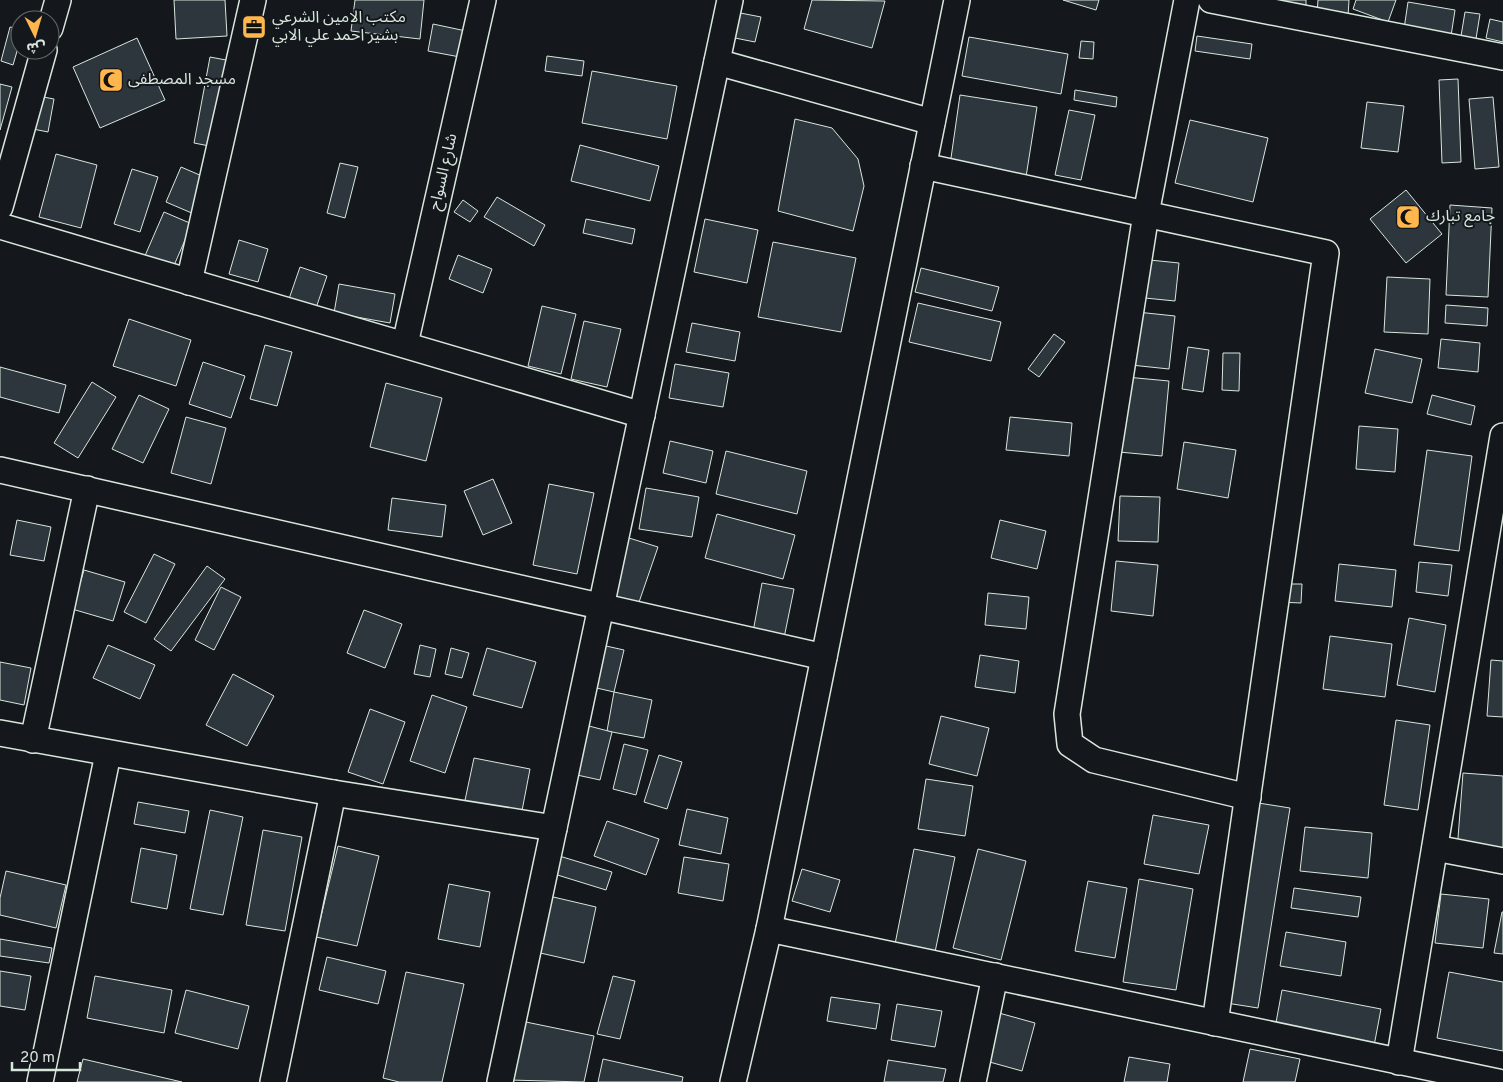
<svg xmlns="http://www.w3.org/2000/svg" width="1503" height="1082" font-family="Overpass,'Noto Sans Arabic',sans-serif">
  <rect width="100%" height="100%" fill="#14181c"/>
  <!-- building -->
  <g fill="#2c363c" stroke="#d8e6dc">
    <polygon points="174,0 225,0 227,36 176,39"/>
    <polygon points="355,0 424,0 420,39 351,31"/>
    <polygon points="812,0 885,1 872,48 804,29"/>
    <polygon points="1063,0 1099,0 1096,10"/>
    <polygon points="1266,0 1306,0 1306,5"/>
    <polygon points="1318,0 1349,0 1348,16 1317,13"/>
    <polygon points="1356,0 1396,0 1388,22 1353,9"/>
    <polygon points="1408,2 1455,10 1451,36 1404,29"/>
    <polygon points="730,11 761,17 755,42 725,36"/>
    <polygon points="1465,12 1480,14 1474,51 1459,48"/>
    <polygon points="1490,19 1503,22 1503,42 1486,38"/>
    <polygon points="433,24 466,31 460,57 428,51"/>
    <polygon points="10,27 20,29 20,41 13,65 1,61"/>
    <polygon points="1197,36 1252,44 1250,59 1195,51"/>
    <polygon points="969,37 1068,54 1061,94 962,76"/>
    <polygon points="137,38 165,100 100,128 73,67"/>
    <polygon points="1081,41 1094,42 1093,59 1079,58"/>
    <polygon points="547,56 584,61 582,76 545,71"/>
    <polygon points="210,57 242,63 225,149 194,143"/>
    <polygon points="592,71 677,86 667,139 582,123"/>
    <polygon points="1458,79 1461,162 1442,163 1439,80"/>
    <polygon points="0,84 12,87 0,130"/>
    <polygon points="1075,90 1117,97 1116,107 1074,100"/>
    <polygon points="960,95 1037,107 1026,177 950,165"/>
    <polygon points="38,96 54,99 48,132 33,129"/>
    <polygon points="1493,97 1499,167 1475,169 1469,99"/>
    <polygon points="1367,102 1404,106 1398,152 1361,148"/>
    <polygon points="1069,110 1095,115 1081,180 1055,175"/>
    <polygon points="795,119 832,128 858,159 864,186 853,231 778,211"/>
    <polygon points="1190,120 1268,138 1253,202 1175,183"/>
    <polygon points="580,145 659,166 650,201 571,181"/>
    <polygon points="56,154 97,165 81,228 39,217"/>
    <polygon points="340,163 358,167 345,218 327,213"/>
    <polygon points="181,167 209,179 194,214 166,202"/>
    <polygon points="132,169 158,177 140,232 114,224"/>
    <polygon points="1406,190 1442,234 1406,263 1370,219"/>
    <polygon points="497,197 545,225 534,246 484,217"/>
    <polygon points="463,200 478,211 470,222 454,212"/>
    <polygon points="1450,205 1492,208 1488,297 1446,295"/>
    <polygon points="164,212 192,224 172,270 144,258"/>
    <polygon points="586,219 635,229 632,244 583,233"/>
    <polygon points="705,219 758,230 747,283 694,272"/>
    <polygon points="239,240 268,249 258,282 229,274"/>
    <polygon points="773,242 856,258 841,332 758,317"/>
    <polygon points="458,255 492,269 483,293 449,279"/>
    <polygon points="1150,260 1179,263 1175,301 1145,298"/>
    <polygon points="300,267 327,276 316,308 289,299"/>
    <polygon points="921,268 999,287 992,311 915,292"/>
    <polygon points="1387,277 1430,279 1428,334 1384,332"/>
    <polygon points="339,284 395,294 390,323 334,313"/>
    <polygon points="918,303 1001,322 991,361 909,342"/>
    <polygon points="1446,305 1488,308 1487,326 1445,323"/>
    <polygon points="542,306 576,314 561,374 528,366"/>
    <polygon points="1137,312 1175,316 1169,369 1131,365"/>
    <polygon points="129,319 191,340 176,386 113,366"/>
    <polygon points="584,321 621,329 607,387 571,379"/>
    <polygon points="692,323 740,332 735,361 686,352"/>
    <polygon points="1054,334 1065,342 1039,377 1028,369"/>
    <polygon points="1441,339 1480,343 1478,372 1438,368"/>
    <polygon points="265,345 292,352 277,406 250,399"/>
    <polygon points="1188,347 1209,350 1203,392 1182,389"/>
    <polygon points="1375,349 1422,359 1412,403 1365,393"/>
    <polygon points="1223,353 1240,353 1239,391 1222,390"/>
    <polygon points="203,362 245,376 231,418 189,404"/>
    <polygon points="675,364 729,373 723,407 669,398"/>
    <polygon points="0,367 66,385 59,413 0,397"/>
    <polygon points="1126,377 1169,381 1162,456 1119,452"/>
    <polygon points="92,382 116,397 78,458 54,443"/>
    <polygon points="386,383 442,398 426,461 370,447"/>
    <polygon points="139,395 169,409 143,463 112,449"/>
    <polygon points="1432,395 1475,406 1471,425 1427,414"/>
    <polygon points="186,417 226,428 211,484 171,473"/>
    <polygon points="1010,417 1072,423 1069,456 1006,450"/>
    <polygon points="1359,426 1398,429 1395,472 1356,469"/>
    <polygon points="670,441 713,451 706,483 663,473"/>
    <polygon points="1184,442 1236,450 1228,498 1177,489"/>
    <polygon points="1427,450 1472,456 1459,551 1414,545"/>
    <polygon points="726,451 807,471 797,514 716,494"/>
    <polygon points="493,479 512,523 483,535 464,491"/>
    <polygon points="549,484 594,493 577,574 533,565"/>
    <polygon points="646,488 699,497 692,537 639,529"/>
    <polygon points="1120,496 1160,497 1158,542 1118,541"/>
    <polygon points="392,498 446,505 442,537 388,530"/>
    <polygon points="717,514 795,535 783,579 705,558"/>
    <polygon points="17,520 51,527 44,561 10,555"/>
    <polygon points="1000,520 1046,531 1037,569 991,558"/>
    <polygon points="629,538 658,547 637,608 608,599"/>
    <polygon points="154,554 175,564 146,623 124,612"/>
    <polygon points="1116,561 1158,565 1153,616 1111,611"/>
    <polygon points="1419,562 1452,565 1448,596 1416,592"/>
    <polygon points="1339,564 1396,570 1392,607 1335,601"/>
    <polygon points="207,566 225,579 171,651 154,639"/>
    <polygon points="84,570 125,582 113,621 72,609"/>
    <polygon points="762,583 794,589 784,638 753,632"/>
    <polygon points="1278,584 1302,584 1301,603 1278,602"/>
    <polygon points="221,587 241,597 214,650 195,640"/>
    <polygon points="988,593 1029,597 1026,629 985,625"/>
    <polygon points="364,610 402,624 385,668 347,653"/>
    <polygon points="1409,618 1446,625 1435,692 1397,685"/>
    <polygon points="1330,636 1392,644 1385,697 1323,689"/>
    <polygon points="597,644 624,650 614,692 588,686"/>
    <polygon points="108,645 155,665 140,699 93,678"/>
    <polygon points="420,645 436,649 430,677 414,674"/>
    <polygon points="451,648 469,653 462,678 445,674"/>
    <polygon points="487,648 536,662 522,708 473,695"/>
    <polygon points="980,655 1019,661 1015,693 975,687"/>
    <polygon points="1491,660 1503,661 1503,717 1487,716"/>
    <polygon points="0,662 31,668 24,705 0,700"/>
    <polygon points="233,674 274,696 247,746 206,725"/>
    <polygon points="614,692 652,700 644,738 607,731"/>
    <polygon points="432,695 467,707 445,773 410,761"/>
    <polygon points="370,709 405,722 383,784 348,772"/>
    <polygon points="941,716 989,728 977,776 929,764"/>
    <polygon points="1396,720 1430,725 1418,810 1384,805"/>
    <polygon points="589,726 612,732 600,780 577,775"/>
    <polygon points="624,744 648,750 636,795 613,789"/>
    <polygon points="659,755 682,762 667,809 644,802"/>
    <polygon points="474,758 530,769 521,816 464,805"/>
    <polygon points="1463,773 1503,776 1503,855 1457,851"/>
    <polygon points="926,779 973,786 965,836 918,829"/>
    <polygon points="138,802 189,811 185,833 134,824"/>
    <polygon points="1252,802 1290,808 1258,1008 1220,1002"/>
    <polygon points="687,809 728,818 721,854 679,845"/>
    <polygon points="210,810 243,817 223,915 190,909"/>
    <polygon points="1153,815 1209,825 1199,874 1144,864"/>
    <polygon points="607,821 659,839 646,875 594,856"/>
    <polygon points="1305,827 1372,833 1368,878 1300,871"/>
    <polygon points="263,830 302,837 285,931 246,925"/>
    <polygon points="338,846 379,856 357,946 316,937"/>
    <polygon points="141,848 177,855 167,909 131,902"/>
    <polygon points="914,849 955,857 935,952 895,944"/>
    <polygon points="978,849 1026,861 1001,960 953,948"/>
    <polygon points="556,855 612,872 606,890 551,873"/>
    <polygon points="684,857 729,864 723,901 678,893"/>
    <polygon points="802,869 840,880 830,912 792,901"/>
    <polygon points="6,871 66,885 56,928 0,915 0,898"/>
    <polygon points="1139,879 1193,889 1176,990 1123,982"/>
    <polygon points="1088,881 1127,888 1115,958 1075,951"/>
    <polygon points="449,884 490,892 480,947 438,939"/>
    <polygon points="1294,888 1361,897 1358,917 1291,908"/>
    <polygon points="1441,894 1489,899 1483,948 1435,943"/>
    <polygon points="549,896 596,907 584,963 536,952"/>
    <polygon points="1502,912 1503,912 1503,954 1494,953"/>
    <polygon points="1286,932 1346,942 1341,976 1280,966"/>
    <polygon points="0,939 52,948 49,963 0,956"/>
    <polygon points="327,957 386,971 378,1004 319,990"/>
    <polygon points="0,971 31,976 25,1010 0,1006"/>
    <polygon points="406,972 464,984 442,1082 399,1082 383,1078"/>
    <polygon points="1449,972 1503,982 1503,1051 1437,1038"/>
    <polygon points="95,976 172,990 164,1033 87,1018"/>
    <polygon points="613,976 635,981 620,1039 597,1034"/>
    <polygon points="186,990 249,1006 238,1049 175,1033"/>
    <polygon points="1282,990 1381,1009 1374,1046 1275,1028"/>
    <polygon points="831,997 880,1004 876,1029 827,1021"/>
    <polygon points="897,1004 942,1011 935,1047 891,1040"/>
    <polygon points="999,1013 1035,1023 1022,1071 986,1061"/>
    <polygon points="521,1021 594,1036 584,1082 509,1080"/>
    <polygon points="1250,1049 1300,1059 1295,1082 1243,1082"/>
    <polygon points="1129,1057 1170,1064 1167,1082 1124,1082"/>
    <polygon points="83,1059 182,1082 77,1082"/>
    <polygon points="603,1059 683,1077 682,1082 598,1082"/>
    <polygon points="888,1060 946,1069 943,1082 884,1082"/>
  </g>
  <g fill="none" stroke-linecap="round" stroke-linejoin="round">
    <defs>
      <g id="minor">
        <polyline points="1187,0 1146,214 1067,714 1070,744 1094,760 1248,797"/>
        <polyline points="1211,0 1503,57"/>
        <polyline points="50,28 58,0"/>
        <polyline points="717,62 932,122"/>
        <polyline points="923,166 1326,253 1215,1023"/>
        <polyline points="0,207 44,50"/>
        <polyline points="0,226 642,415"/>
        <polyline points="189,282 253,0"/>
        <polyline points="405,344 483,0"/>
        <polyline points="0,470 824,657"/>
        <polyline points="0,733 333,793 554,828"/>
        <polyline points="33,740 87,489"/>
        <polyline points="1435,848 1503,861"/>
        <polyline points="769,929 1498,1082"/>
        <polyline points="1399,1062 1503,436"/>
        <polyline points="40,1082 108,754"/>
        <polyline points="273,1082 333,793"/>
        <polyline points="500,1082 730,0"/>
        <polyline points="733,1082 769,929 957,0"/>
        <polyline points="973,1082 995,976"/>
      </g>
    </defs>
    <!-- minor casing -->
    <use href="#minor" stroke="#d8e6dc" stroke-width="28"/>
    <!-- minor -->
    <use href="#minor" stroke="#14181c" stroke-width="25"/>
  </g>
  <!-- icons -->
  <defs>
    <symbol id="office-square" viewBox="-11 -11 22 22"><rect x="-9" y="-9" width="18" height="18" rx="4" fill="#ffb74d" stroke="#14181c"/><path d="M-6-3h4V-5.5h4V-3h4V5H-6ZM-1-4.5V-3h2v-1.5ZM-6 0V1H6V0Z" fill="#111"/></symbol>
    <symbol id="mosque-square" viewBox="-11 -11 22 22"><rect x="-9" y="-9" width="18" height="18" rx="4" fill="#ffb74d" stroke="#14181c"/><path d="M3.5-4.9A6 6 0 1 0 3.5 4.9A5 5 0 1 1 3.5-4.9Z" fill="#111"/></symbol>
  </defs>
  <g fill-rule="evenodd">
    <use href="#office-square" x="240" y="13" width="28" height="28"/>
    <use href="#mosque-square" x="97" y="66" width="28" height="28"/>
    <use href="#mosque-square" x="1394" y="203" width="28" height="28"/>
  </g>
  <g text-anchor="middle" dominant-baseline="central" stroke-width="4" stroke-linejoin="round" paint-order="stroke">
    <!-- poi labels -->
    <g font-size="16" fill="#d8e6dc" stroke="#14181c" text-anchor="start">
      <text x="272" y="18">مكتب الامين الشرعي<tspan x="272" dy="18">بشير احمد علي الابي</tspan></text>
      <text x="128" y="80">مسجد المصطفى</text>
      <text x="1426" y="217">جامع تبارك</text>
    </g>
    <!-- street labels -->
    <g font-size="16" fill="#d8e6dc" stroke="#14181c">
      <text transform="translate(444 172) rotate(-77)">شارع السواح</text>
    </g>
  </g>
  <!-- north arrow -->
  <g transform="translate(35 35) rotate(175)"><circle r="24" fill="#14181c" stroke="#626a69"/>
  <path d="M0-4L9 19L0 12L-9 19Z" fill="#ffb74d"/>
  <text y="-8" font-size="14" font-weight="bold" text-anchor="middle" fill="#d8e6dc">ش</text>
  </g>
  <!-- scale -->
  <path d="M12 1062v8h68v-8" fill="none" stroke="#d8e6dc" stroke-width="2.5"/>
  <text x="20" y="1062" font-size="15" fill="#d8e6dc" stroke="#14181c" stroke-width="4" paint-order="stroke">20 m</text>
</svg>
